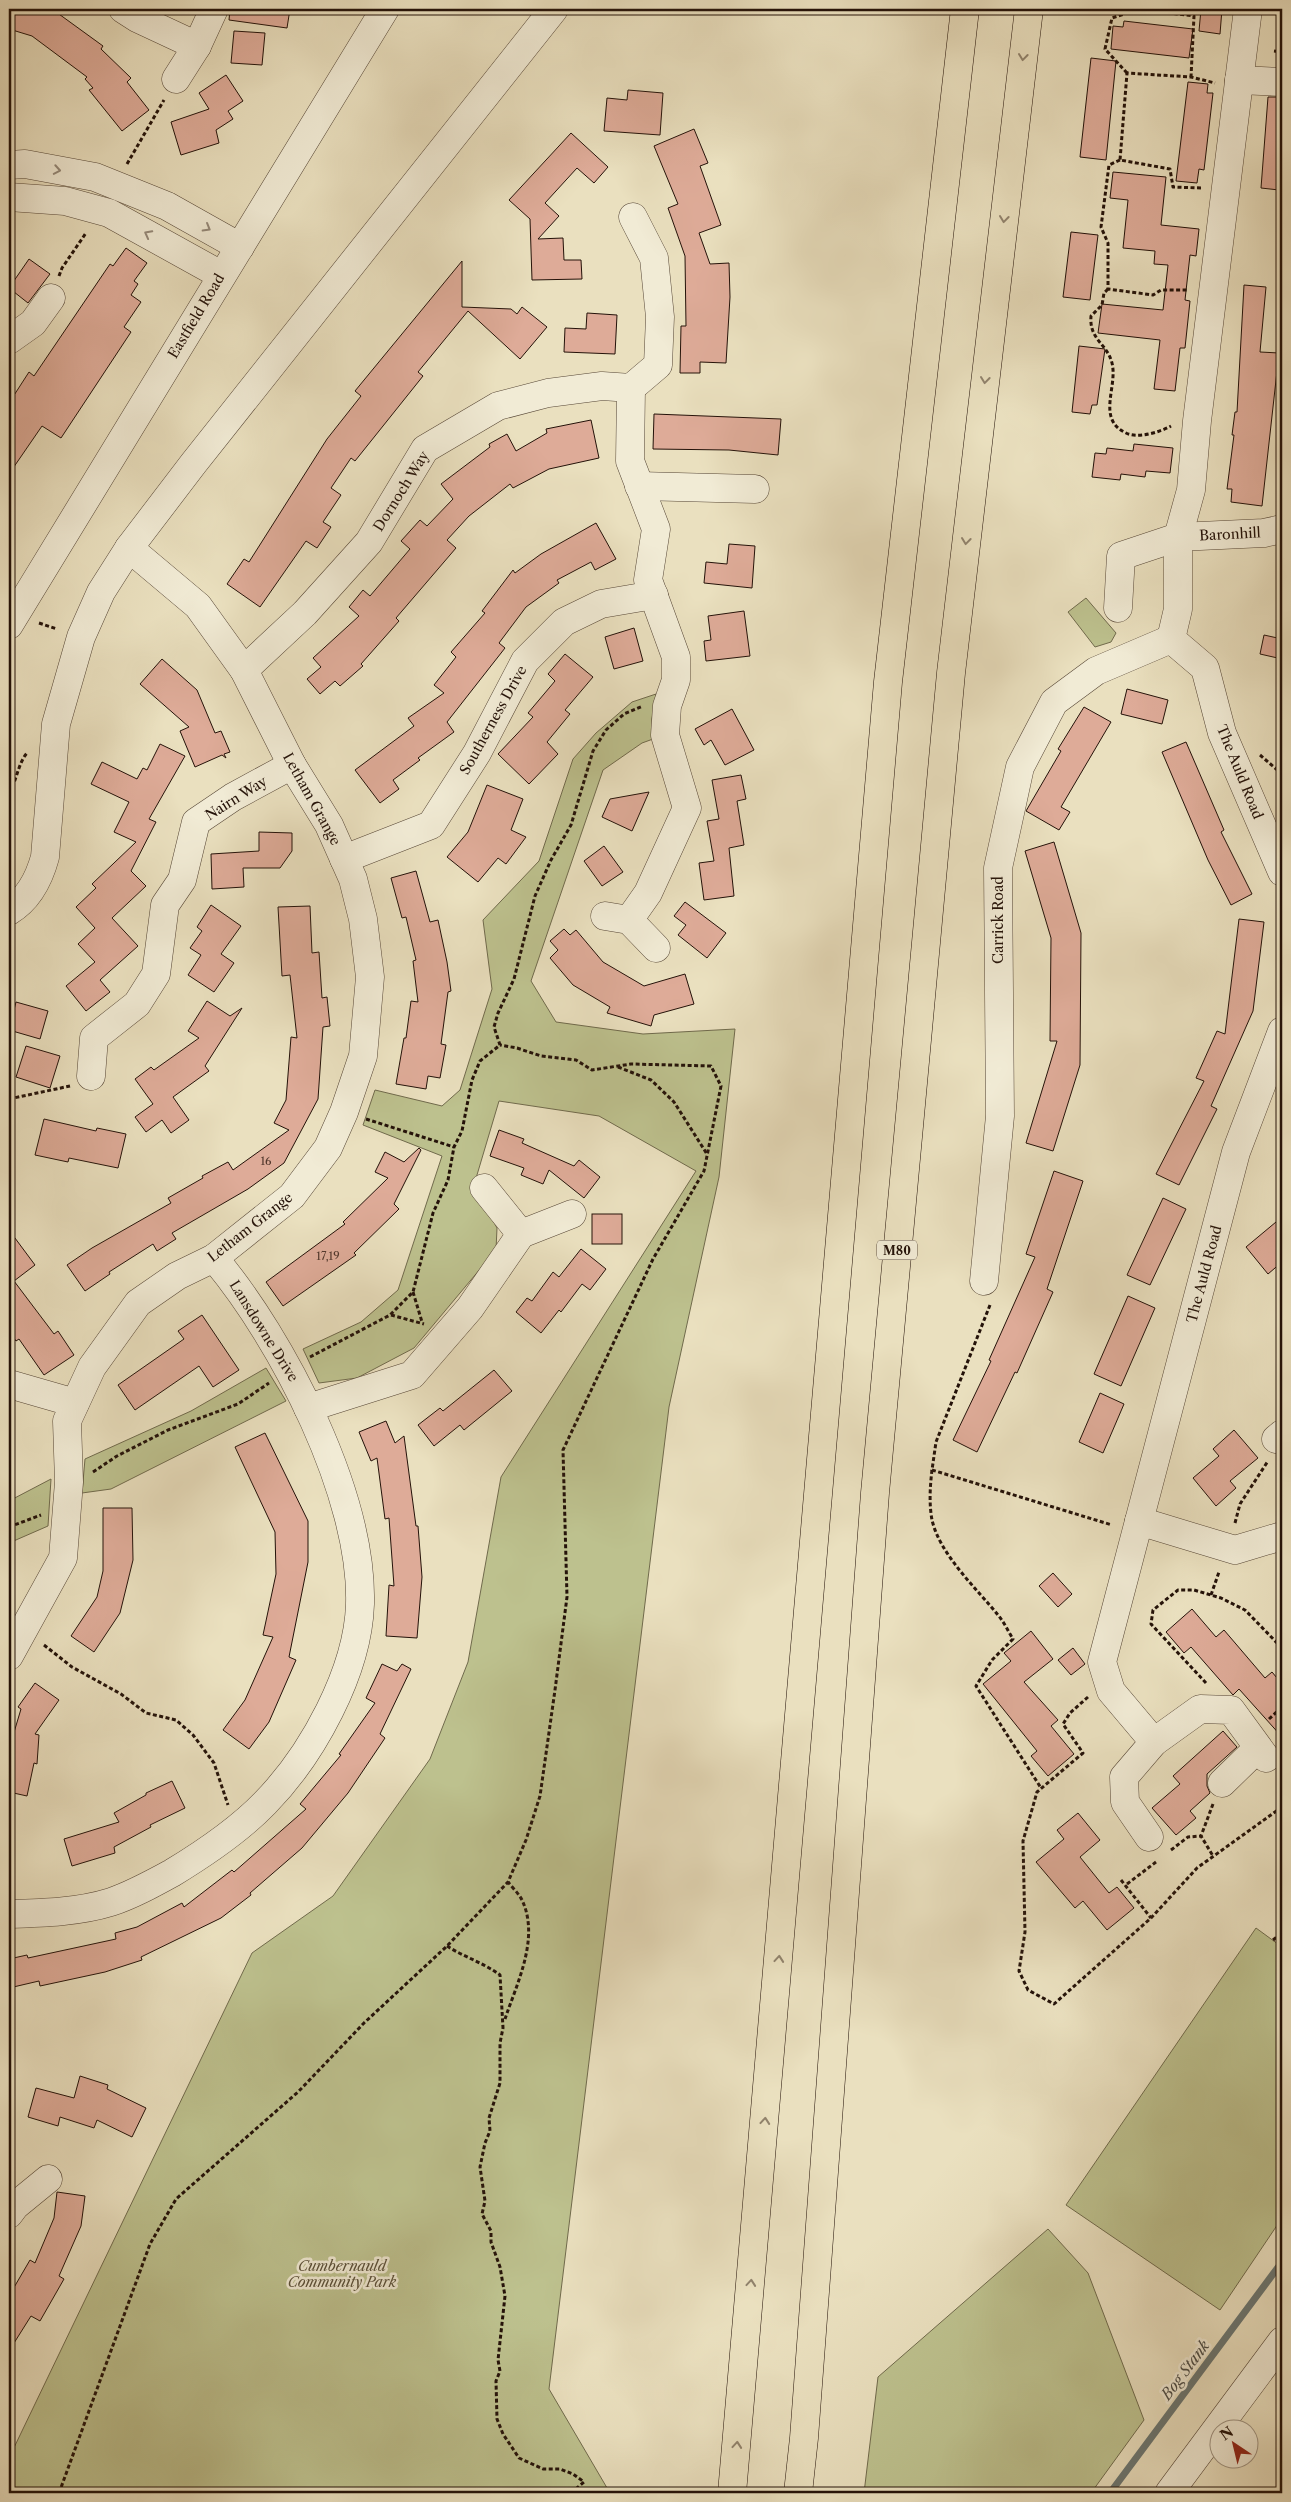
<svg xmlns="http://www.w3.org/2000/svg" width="1291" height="2502" font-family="'Libre Caslon Text',serif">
  <rect width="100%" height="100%" fill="#eae0bf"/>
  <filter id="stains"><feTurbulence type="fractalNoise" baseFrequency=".004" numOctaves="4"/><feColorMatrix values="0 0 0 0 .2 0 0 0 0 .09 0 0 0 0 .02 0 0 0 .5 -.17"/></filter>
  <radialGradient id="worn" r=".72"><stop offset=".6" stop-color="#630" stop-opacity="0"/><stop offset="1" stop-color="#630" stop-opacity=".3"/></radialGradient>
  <!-- green -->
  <g fill="#bdc18e" stroke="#706a4c">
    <polygon points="1086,598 1116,633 1111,642 1095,647 1068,612"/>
    <polygon points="656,694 652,719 653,739 642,743 603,770 531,981 556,1022 643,1034 735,1029 719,1177 669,1407 549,2389 610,2493 9,2493 9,2458 252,1953 333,1896 430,1759 468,1662 501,1477 696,1171 599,1116 499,1101 474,1185 497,1228 496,1250 414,1348 357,1378 319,1383 303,1349 361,1322 398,1290 442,1156 363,1125 375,1090 442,1106 460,1090 492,989 483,920 539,861 573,759 596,733 632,702"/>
    <polygon points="266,1368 286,1401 111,1489 82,1493 85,1459 191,1411"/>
    <polygon points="51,1479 48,1526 9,1543 9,1501"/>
    <polygon points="1256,1928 1282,1947 1282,2218 1220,2310 1066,2205"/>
    <polygon points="1048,2229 1088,2273 1144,2420 1091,2493 864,2493 878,2377"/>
  </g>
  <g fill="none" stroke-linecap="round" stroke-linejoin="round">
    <!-- stream -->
    <polyline stroke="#6b7773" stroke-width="7" points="1110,2493 1282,2262"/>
  </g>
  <!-- building -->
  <g fill="#deab98" stroke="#241209">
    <polygon points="11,9 52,9 103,46 101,49 131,78 127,82 149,110 122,131 89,90 93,88 85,79 87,77 32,36 9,29"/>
    <polygon points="230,9 290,9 287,28 229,20"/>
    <polygon points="1201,9 1222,9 1220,34 1199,31"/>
    <polygon points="1124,21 1193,29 1189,58 1111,49 1113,26 1123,27"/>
    <polygon points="234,31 265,33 262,65 231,63"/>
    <polygon points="1091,58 1116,61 1106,160 1080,157"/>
    <polygon points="226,75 243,101 228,111 233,119 216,130 219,143 181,155 171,122 209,109 199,93"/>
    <polygon points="1188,82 1208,84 1207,93 1213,93 1204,170 1199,169 1197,183 1176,181"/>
    <polygon points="628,90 663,93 660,135 604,131 607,98 627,100"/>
    <polygon points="1268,97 1282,97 1282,150 1279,190 1261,188"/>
    <polygon points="694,129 708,163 700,166 721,225 699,233 710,264 729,263 730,297 726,363 700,362 700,373 680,373 681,326 686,326 685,256 668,208 678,204 654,146"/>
    <polygon points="571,133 608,167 594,183 577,168 545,203 559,216 538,239 563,238 564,260 581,260 582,279 532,280 530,219 509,200"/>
    <polygon points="1113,172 1166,177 1161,225 1199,229 1196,256 1190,255 1185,300 1190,301 1185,348 1180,348 1175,391 1154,389 1160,340 1098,333 1102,304 1163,310 1168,265 1154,264 1155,251 1123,248 1128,200 1110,198"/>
    <polygon points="1071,232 1098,235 1090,300 1063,297"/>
    <polygon points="126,248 147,263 134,281 138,284 131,295 141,302 124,327 131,332 61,438 42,426 9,474 9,403 29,372 34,376 110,264 113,266"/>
    <polygon points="29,259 50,274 28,303 9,288"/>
    <polygon points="462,261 462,307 511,309 517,314 522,307 547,327 520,359 468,311 418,372 423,376 355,461 351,458 331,488 341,495 323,522 331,527 317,548 306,541 260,607 227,584 244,559 249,562 327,439 361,396 355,391"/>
    <polygon points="1244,285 1266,287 1260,352 1279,353 1262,506 1231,502 1232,489 1227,489 1234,435 1232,435 1235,412 1237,412"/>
    <polygon points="587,313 617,315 615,354 564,352 565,328 586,329"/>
    <polygon points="1079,346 1105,349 1097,405 1092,405 1090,414 1072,412"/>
    <polygon points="654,414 781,419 778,455 729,450 653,449"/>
    <polygon points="591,420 599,458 549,469 513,488 510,484 469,516 447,540 456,548 396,618 399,621 361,664 363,666 340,686 335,681 320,694 307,679 321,667 313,658 359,616 349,607 363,590 370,596 410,549 401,541 420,520 427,526 453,499 441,484 490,447 489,444 507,434 516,451 547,433 546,429"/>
    <polygon points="1134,444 1173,448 1170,473 1146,471 1145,477 1121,474 1120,480 1092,477 1095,453 1106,454 1107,448 1133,451"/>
    <polygon points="596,523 616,559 595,570 591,562 557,580 559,583 526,607 499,643 505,648 447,722 454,732 418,758 420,760 393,780 399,789 380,803 355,770 414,726 408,718 444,693 434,685 456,657 451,652 485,613 482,611 513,570 515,573 541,554"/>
    <polygon points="729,544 755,546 752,588 704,583 706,562 727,564"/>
    <polygon points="744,611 750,656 706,661 704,641 711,640 708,616"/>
    <polygon points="634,628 643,661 614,669 605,637"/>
    <polygon points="1264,635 1282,639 1282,659 1260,654"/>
    <polygon points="565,654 593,677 565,710 570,714 547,742 558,754 529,784 498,754 533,717 528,713 555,681 548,674"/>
    <polygon points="162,659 197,690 215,733 221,731 230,752 224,754 226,758 222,755 195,767 180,731 189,727 140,684"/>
    <polygon points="1127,689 1168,700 1162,724 1121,714"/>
    <polygon points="1084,707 1111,722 1061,807 1070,812 1059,830 1026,811 1061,751 1058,749"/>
    <polygon points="732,709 754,750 725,765 711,740 704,745 695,729"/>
    <polygon points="1186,742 1224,830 1221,832 1252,894 1231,905 1208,860 1162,752"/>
    <polygon points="160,744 185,756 149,819 156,822 131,871 146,886 112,918 138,946 100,980 110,992 86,1011 66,986 95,962 78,944 95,928 76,907 96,888 92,884 136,842 114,832 129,802 91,784 102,762 137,779 143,768 147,770"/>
    <polygon points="741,775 746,799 737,801 744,845 729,848 734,896 704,900 699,863 714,861 707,821 719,819 712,780"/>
    <polygon points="487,785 523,799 511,830 526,837 506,864 498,858 478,882 447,857 468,832"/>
    <polygon points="649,792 632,831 602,817 610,799"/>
    <polygon points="259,832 292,833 292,851 280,868 243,868 244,887 212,889 211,854 259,851"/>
    <polygon points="1054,842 1081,933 1080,1065 1053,1151 1026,1143 1057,1041 1050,1041 1051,938 1025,851"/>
    <polygon points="604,846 623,872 602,886 584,861"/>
    <polygon points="416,871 430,922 438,920 447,962 451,991 448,992 441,1044 446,1045 440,1078 428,1076 426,1089 396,1084 404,1038 406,1038 411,1001 418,1002 413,961 416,960 406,917 402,918 391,878"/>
    <polygon points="685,902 726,933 707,958 678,935 686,925 674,916"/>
    <polygon points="211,905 241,926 221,954 234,963 214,992 188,975 201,955 190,948 202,931 197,927"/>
    <polygon points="310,906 312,953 319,952 322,998 327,997 330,1026 323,1027 318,1099 284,1163 248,1189 172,1233 176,1239 157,1251 153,1244 109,1272 110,1274 85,1291 67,1265 92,1248 171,1203 168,1198 203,1178 202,1176 228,1162 233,1170 289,1130 274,1123 286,1100 291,1037 297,1038 290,975 282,976 278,907"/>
    <polygon points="1239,919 1264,922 1253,1011 1211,1106 1217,1109 1179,1185 1156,1174 1204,1081 1196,1078 1217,1031 1225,1034"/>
    <polygon points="564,929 570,935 576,930 603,962 644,986 685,974 694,1004 654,1015 651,1026 607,1013 610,1007 573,985 550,958 558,950 550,941"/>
    <polygon points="207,1001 230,1016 242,1008 205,1066 209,1071 173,1097 189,1120 171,1133 162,1120 146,1132 135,1117 153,1104 135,1079 151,1067 154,1070 199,1038 188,1031"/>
    <polygon points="16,1002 48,1011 40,1039 9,1030"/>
    <polygon points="26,1046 60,1056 50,1088 16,1077"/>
    <polygon points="44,1119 96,1131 97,1128 126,1134 118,1168 69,1158 68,1162 35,1155"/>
    <polygon points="499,1130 524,1139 522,1143 574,1166 579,1160 600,1177 584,1198 549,1170 543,1184 521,1175 524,1168 490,1156"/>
    <polygon points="419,1148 421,1150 394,1204 399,1209 354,1253 356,1255 283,1306 266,1282 345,1224 343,1222 388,1178 375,1172 385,1152 404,1162"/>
    <polygon points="1054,1171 1083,1181 1047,1289 1053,1292 1017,1373 1015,1372 977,1452 953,1440 991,1361 989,1360 1035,1257 1026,1254"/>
    <polygon points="1163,1198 1186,1209 1150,1285 1127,1275"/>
    <rect x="592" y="1214" width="30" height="30"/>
    <polygon points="1282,1217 1282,1262 1268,1274 1246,1247"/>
    <polygon points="9,1230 35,1265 14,1281 54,1334 58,1331 74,1355 44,1375 19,1339 16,1341 9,1331"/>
    <polygon points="581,1249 606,1269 590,1290 582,1284 561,1312 559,1310 541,1333 516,1312 527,1298 532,1301 553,1272 559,1277"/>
    <polygon points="1128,1296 1155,1308 1121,1386 1094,1374"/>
    <polygon points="202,1315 239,1370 213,1387 199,1366 135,1410 118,1385 184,1339 178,1331"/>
    <polygon points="494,1370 512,1391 464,1430 460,1425 434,1446 418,1425 440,1408 443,1411"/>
    <polygon points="1100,1393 1124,1404 1103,1453 1079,1442"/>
    <polygon points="386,1421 395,1443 404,1436 416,1526 418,1526 422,1577 417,1638 386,1636 389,1585 394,1586 389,1518 385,1519 377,1458 371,1461 359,1432"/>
    <polygon points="1234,1430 1258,1458 1230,1481 1236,1488 1216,1506 1193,1478 1219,1456 1213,1449"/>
    <polygon points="265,1433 308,1521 308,1562 289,1657 296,1660 269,1722 249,1749 223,1730 245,1700 273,1637 263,1635 276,1574 275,1532 235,1447"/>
    <polygon points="103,1508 132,1508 133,1560 120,1613 94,1652 71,1636 97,1597 103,1571"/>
    <polygon points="1053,1573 1072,1594 1058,1607 1039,1586"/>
    <polygon points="1192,1609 1216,1637 1224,1630 1265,1678 1272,1672 1282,1684 1282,1737 1239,1689 1233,1695 1191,1647 1184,1653 1166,1632"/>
    <polygon points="1031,1631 1053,1659 1024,1682 1058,1720 1051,1726 1074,1754 1048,1776 1031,1756 1037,1751 983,1684 1011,1661 1004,1653"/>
    <polygon points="1073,1648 1085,1664 1071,1675 1058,1660"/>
    <polygon points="382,1664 397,1671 402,1664 411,1669 380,1734 385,1738 348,1793 302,1848 250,1893 251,1895 221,1918 141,1957 142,1960 105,1972 40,1986 39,1981 9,1988 9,1959 27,1955 28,1958 116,1939 115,1933 137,1927 182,1903 184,1907 232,1870 234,1872 306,1809 300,1804 341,1755 339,1754 375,1703 366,1698"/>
    <polygon points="35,1683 59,1700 35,1734 39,1735 37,1764 34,1763 27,1796 9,1792 9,1749 21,1709 18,1707"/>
    <polygon points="1223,1731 1237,1747 1207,1774 1207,1786 1210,1793 1190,1811 1196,1818 1176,1835 1152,1808 1180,1784 1173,1776"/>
    <polygon points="172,1781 185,1808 150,1825 151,1827 114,1847 115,1853 72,1866 64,1839 119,1822 114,1813 146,1795 146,1793"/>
    <polygon points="1078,1813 1100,1840 1080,1857 1109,1893 1117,1887 1134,1908 1107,1930 1083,1901 1075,1908 1036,1862 1064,1839 1057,1830"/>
    <polygon points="80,2076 108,2085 107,2089 146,2108 132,2137 97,2120 94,2128 60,2117 58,2126 28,2117 36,2088 74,2098"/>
    <polygon points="57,2192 85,2196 81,2226 59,2276 64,2279 40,2321 31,2316 9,2351 9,2296 30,2260 35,2263 54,2218"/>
  </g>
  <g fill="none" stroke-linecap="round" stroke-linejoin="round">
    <defs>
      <g id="minor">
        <polyline points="123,9 137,18 197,46"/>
        <polyline points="1248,9 1197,421 1191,490 1178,537 1178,609 1171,639 1205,668 1222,733 1282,872"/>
        <polyline points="176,79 197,46 214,9"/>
        <polyline points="1239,80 1282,82"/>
        <polyline points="9,165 25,164 95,177 167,206 240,247"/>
        <polyline points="9,197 65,201 109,213 221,275"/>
        <polyline points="9,340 33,323 51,298"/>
        <polyline points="639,486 755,489"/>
        <polyline points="1118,608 1121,556 1178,537 1264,533 1282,529"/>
        <polyline points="9,625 385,9"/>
        <polyline points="244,670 305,613 369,542 425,449 498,406 548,393 602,386 631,388 658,365 660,317 654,258 633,217"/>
        <polyline points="344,859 431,825 477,753 525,661 564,622 601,604 654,595"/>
        <path d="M9,911C29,899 39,879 45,857L56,724L81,637L101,592L129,548L193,464L554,9"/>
        <polyline points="605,916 629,920 656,948"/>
        <polyline points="629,920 648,893 687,808 665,735 667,706 676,680 676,657 648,580 656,529 630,461 631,388"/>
        <polyline points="91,1076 94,1038 137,1004 156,974 165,905 182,880 196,822 233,797 292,765"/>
        <polyline points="484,1188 521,1234"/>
        <polyline points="984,1281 1000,1116 998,868 1020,767 1054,702 1096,671 1171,639"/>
        <polyline points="9,1384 75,1403"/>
        <polyline points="308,1408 412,1375 470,1308 521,1234 572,1214"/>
        <polyline points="1276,1439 1282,1434"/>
        <polyline points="1139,1521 1235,1550 1282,1536"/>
        <polyline points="9,1656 63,1558 69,1482 67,1421 92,1367 138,1303 177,1276 214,1258 292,1196 328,1148 344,1112 363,1056 370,977 363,919 353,879 329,825 292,765 244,670 198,606 129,548"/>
        <polyline points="1154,1742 1111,1691 1102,1662 1236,1152 1282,1031"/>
        <polyline points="1222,1783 1258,1748"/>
        <polyline points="1149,1837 1125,1802 1124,1777 1154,1742 1200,1709 1231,1710 1266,1758"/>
        <path d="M9,1914C43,1913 79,1912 111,1902C132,1895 152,1884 172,1873C205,1853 238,1831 265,1803C312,1755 358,1672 360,1604C363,1495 283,1340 214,1258"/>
        <polyline points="9,2214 15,2206 48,2179"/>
        <polyline points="1169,2493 1282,2341"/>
      </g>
      <g id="highway">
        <polyline points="732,2493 888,682 965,9"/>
        <polyline points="798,2493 804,2438 875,1493 951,673 1029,9"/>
      </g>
    </defs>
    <!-- minor casing -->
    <use href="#minor" stroke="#564636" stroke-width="29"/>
    <!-- highway casing -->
    <use href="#highway" stroke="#241209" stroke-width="29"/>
    <!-- path -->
    <g stroke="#241209" stroke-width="3" stroke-dasharray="4 2.5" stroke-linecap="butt">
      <polyline points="1135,9 1194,16 1191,77"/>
      <polyline points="1274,51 1282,52"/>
      <polyline points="1127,73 1105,49 1112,18 1136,10"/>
      <polyline points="1120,160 1109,165 1101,227 1108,243 1108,289 1153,295 1161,290 1188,290"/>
      <polyline points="127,164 164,100"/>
      <polyline points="1201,188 1173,187 1170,169 1120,160 1127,73 1191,77 1215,83"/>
      <polyline points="59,276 62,268 86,233"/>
      <path d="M1108,289L1104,293L1102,305L1091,316C1089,340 1107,343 1112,363C1118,387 1096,419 1126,433C1138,439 1160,432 1171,426"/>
      <polyline points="39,623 57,629"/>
      <polyline points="1260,755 1282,774"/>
      <path d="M9,793C17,781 18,762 28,752"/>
      <polyline points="618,1067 651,1080 674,1102 707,1154"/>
      <polyline points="9,1099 70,1086"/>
      <polyline points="366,1119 454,1147"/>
      <polyline points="413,1292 422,1322"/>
      <polyline points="990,1305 936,1442 932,1470 1112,1525"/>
      <polyline points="391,1315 424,1324"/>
      <polyline points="310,1357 390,1315 413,1292 433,1213 448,1180 454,1147 462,1131 472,1080 480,1061 500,1045 494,1027 498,1013 514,979 535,896 551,860 571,825 593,751 606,730 624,714 643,706"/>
      <path d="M932,1470C930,1486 929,1504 932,1520C940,1555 977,1589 998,1615C1004,1622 1008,1631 1013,1639L992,1660L976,1686L1041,1788"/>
      <polyline points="93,1472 117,1456 168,1430 238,1404 269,1383"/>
      <polyline points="1235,1523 1240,1504 1268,1461"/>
      <polyline points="9,1527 41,1515"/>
      <polyline points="1211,1595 1219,1572"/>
      <polyline points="44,1645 72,1667 121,1694 146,1713 176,1720 193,1735 214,1763 228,1805"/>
      <polyline points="1206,1683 1151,1624 1153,1610 1178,1590 1194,1590 1221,1598 1245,1610 1282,1648"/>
      <polyline points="1088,1697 1070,1713 1063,1724 1083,1753 1037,1792 1023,1841 1025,1932 1019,1971 1028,1990 1054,2004 1151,1918 1197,1868 1282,1807"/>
      <polyline points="1269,1719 1282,1707"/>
      <polyline points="1213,1804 1201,1836 1213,1856"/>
      <polyline points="1171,1850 1188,1837 1201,1836"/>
      <polyline points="1121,1880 1151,1918"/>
      <polyline points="1127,1884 1156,1862"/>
      <polyline points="1273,1940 1282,1933"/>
      <path d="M447,1946C464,1957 484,1963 500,1975L503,2028L500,2043V2083L489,2118L490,2131L485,2143L480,2167L485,2201L482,2214L491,2231V2242L500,2267L505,2296L498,2360L500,2371L496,2381L497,2419L503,2434L519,2458L543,2469H560L573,2474L584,2482L577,2488L576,2493"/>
      <path d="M505,2019C517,1983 540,1938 522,1900C519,1894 512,1887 508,1882"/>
      <polyline points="59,2493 150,2244 176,2199 298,2092 364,2023 447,1946 508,1882 526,1840 540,1796 555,1690 567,1597 563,1450 653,1259 704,1171 721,1086 711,1066 631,1064 592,1070 576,1060 541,1056 517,1048 500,1045"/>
    </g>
    <!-- minor -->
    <use href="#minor" stroke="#f1ebd5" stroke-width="28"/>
    <!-- highway -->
    <use href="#highway" stroke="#eae0bf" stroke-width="28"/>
  </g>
  <!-- one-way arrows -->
  <defs><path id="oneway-chevron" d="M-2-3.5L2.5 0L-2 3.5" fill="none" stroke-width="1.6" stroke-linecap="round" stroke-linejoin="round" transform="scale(1.25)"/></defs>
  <g stroke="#91836d">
    <use href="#oneway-chevron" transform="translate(1023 57) rotate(97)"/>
    <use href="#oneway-chevron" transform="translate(1004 219) rotate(97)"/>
    <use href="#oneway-chevron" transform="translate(985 380) rotate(97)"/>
    <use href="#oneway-chevron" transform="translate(966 541) rotate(97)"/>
    <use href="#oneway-chevron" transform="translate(779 1959) rotate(-85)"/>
    <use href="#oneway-chevron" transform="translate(765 2121) rotate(-85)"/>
    <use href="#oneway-chevron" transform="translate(751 2283) rotate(-85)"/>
    <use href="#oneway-chevron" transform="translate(737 2445) rotate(-85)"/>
  </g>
  <g stroke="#958979">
    <use href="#oneway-chevron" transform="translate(57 170) rotate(10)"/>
    <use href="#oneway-chevron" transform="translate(207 228) rotate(30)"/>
    <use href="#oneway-chevron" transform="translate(148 234) rotate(-152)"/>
  </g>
  <g text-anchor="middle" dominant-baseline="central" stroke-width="5" stroke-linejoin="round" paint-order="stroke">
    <!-- number labels -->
    <g font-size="11" fill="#52382d">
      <text x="266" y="1161">16</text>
      <text x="328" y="1256">17,19</text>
    </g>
    <!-- shield labels -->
    <rect fill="#f1ebd5" stroke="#625346" stroke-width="1" x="877" y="1240.5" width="40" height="19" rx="4"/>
    <g font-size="12" font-weight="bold" fill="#241209">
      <text x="897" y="1250">M80</text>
    </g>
    <!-- street labels -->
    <g font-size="14" fill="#241209" stroke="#f1ebd5">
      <text transform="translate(196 316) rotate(-59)">Eastfield Road</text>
      <text transform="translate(401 491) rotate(-58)">Dornoch Way</text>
      <text transform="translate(1230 534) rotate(-3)">Baronhill</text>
      <text transform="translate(493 720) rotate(-61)">Southerness Drive</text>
      <text transform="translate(1240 772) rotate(68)">The Auld Road</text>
      <text transform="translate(236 798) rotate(-32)">Nairn Way</text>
      <text transform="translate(312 799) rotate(61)">Letham Grange</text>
      <text transform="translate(998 920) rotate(-90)">Carrick Road</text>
      <text transform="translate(250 1227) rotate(-38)">Letham Grange</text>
      <text transform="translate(1204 1274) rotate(-75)">The Auld Road</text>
      <text transform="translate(264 1331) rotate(58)">Lansdowne Drive</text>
    </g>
    <!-- park labels -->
    <g font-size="14" font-style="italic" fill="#5a4f38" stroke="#f1ebd5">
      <text x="342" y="2266">Cumbernauld<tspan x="342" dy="16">Community Park</tspan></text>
    </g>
    <!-- water labels -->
    <g font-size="15" font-style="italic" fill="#4d4d47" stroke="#f1ebd5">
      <text transform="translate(1185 2370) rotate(-53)">Bog Stank</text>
    </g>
  </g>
  <!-- margin -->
  <rect width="1291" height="2502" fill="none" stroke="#eae0bf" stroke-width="30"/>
  <rect x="10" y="10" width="1271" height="2482" fill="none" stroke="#241209" stroke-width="2.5"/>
  <rect x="15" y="15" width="1261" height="2472" fill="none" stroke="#241209"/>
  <!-- north arrow -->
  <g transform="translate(1234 2444) rotate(325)"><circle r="24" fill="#f1ebd5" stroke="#9f9483"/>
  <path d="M0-4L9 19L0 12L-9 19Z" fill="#8f2418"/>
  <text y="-8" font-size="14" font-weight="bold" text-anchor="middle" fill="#241209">N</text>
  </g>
  <rect width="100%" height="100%" filter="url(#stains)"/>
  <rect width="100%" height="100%" fill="url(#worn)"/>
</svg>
